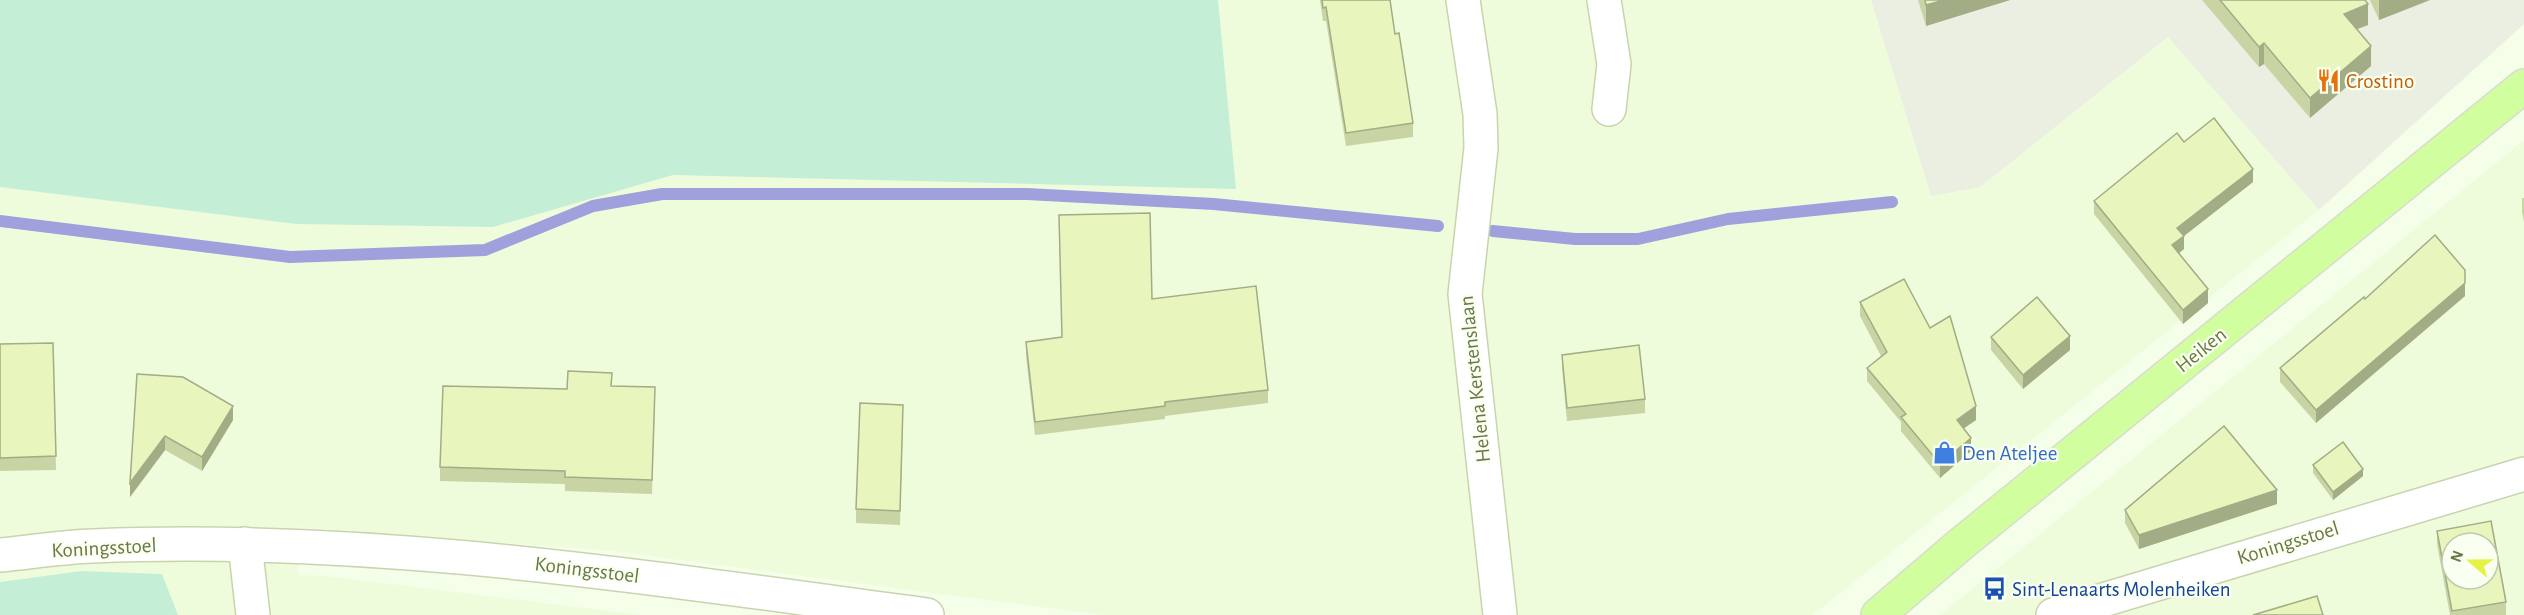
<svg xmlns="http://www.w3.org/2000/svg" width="2524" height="615" font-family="'Alegreya Sans',sans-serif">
  <rect width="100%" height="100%" fill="#f4fee9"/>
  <!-- residential -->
  <g fill="#effcdc" fill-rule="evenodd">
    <polygon points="0,0 1874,0 1980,187 2168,37 2319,210 1813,615 1102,615 611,551 295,527 299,575 335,577 641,615 178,615 162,574 81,571 0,582"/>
    <path d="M2524,140V615H1940ZM2452,543H2488V579H2452Z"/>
  </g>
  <!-- industrial -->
  <polygon fill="#ebefe2" points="1871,0 2524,0 2524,24 2319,210 2168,37 1980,187 1931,196"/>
  <!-- green -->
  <g fill="#c5eed7">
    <polygon points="0,0 1218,0 1236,189 673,175 493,227 296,224 0,187"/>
    <polygon points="81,571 162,574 178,615 0,615 0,582"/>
  </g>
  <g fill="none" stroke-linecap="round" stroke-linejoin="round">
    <!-- stream -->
    <g stroke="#a0a0dd" stroke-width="12">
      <polyline points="0,221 290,257 485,250 593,206 662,194 1027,194 1214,204 1438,226"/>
      <polyline points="1493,231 1575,239 1638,239 1728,219 1892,202"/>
    </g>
    <defs>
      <g id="minor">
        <polyline points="1463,0 1480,114 1481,148 1465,294 1500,615"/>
        <polyline points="1604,0 1614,64 1609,109"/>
        <polyline points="245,544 253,615"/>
        <path d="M0,555C31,552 62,547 93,546C373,534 650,578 927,615"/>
        <polyline points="2053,615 2524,474"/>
      </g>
      <polyline id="major" points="1878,615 1961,544 2524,86"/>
    </defs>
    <!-- minor casing -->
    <use href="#minor" stroke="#c9d4af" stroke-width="36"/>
    <!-- major casing -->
    <use href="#major" stroke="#d9dccf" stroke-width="36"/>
    <!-- minor -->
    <use href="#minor" stroke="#fff" stroke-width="33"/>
    <!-- major -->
    <use href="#major" stroke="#d1ff9f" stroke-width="33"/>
  </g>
  <!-- wall -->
  <g fill="#c8d4a3">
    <polygon points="1320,0 1390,0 1395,34 1413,123 1413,137 1346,146 1326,21 1323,21"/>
    <polygon points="1918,0 2010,0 1926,26"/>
    <polygon points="2202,0 2365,0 2368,25 2357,29 2371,66 2310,118 2264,64 2259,67"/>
    <polygon points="2370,0 2430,0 2379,20"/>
    <polygon points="2184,142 2253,182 2184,236 2184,249 2179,253 2208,303 2183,324 2094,214 2094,201"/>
    <polygon points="2522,198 2524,198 2524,222 2522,212"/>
    <polygon points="2465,296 2316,423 2280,382 2280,368 2365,299"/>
    <polygon points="1152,299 1268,390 1268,403 1165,416 1165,419 1035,435 1026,356 1026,342 1062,337"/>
    <polygon points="1860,302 1976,420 1964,428 1971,451 1940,478 1901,431 1901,422 1867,381 1867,368 1881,356 1860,316"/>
    <polygon points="1991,337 2070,350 2023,389 1991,350"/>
    <polygon points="53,343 56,470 0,471 0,344"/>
    <polygon points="1562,355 1645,399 1645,413 1567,421 1562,368"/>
    <polygon points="137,374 233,420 202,471 165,450 130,497"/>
    <polygon points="612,386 655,401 652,494 565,491 565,484 440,481 440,467 567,389"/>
    <polygon points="903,418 900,525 856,523 856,509"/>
    <polygon points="2313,465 2363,476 2333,500 2313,473"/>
    <polygon points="2277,504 2139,549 2125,523 2125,510"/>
    <polygon points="2437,531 2506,602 2506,615 2450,615 2437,544"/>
  </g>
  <!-- shaded-wall -->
  <g fill="#a2ac85">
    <polygon points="1944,0 2010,0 1926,26 1926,5"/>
    <polygon points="2379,0 2430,0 2379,20"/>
    <polygon points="2368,4 2368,25 2344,34 2344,14"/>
    <polygon points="2264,43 2264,64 2259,67 2259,47"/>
    <polygon points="2371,46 2371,66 2310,118 2310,98"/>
    <polygon points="2253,169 2253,182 2184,236 2184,249 2172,259 2172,245 2177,228"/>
    <polygon points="2465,283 2465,296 2316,423 2316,410"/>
    <polygon points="2208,289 2208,303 2183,324 2183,310"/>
    <polygon points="2070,336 2070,350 2023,389 2023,375"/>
    <polygon points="233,406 233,420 202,471 202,457"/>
    <polygon points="1976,406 1976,420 1957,433 1957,420"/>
    <polygon points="165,436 165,450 130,497 130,483"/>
    <polygon points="1971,438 1971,451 1940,478 1940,464"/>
    <polygon points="2363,469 2363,476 2333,500 2333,492"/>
    <polygon points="2277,490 2277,504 2139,549 2139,535"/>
  </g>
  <!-- building -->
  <g fill="#e8f6be" stroke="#a2ac85" stroke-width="1.5" fill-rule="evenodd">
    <polygon points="1322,0 1390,0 1395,34 1399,33 1413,123 1346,133 1326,7 1323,8"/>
    <polygon points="1925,0 1944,0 1926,5"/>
    <polygon points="2220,0 2365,0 2368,4 2344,14 2371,46 2310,98 2264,43 2259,47"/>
    <polygon points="2214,118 2253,169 2177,228 2184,236 2172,245 2208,289 2183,310 2094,201 2177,133 2184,142"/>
    <polygon points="1150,213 1152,299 1256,286 1268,390 1165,402 1165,406 1035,422 1026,342 1062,337 1059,215"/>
    <polygon points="2435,235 2465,270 2465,283 2316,410 2280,368 2364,297 2365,299"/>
    <polygon points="1904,279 1930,328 1950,316 1976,406 1957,420 1971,438 1940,464 1901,417 1906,414 1867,368 1887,352 1860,302"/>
    <polygon points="2037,297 2070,336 2023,375 1991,337"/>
    <polygon points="53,343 56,456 0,458 0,344"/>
    <polygon points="1639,345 1645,399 1567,408 1562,355"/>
    <polygon points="568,371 612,373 611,386 655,387 652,480 565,477 565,471 440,467 443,386 567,389"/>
    <polygon points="137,374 183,377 233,406 202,457 165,436 130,483"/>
    <polygon points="860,403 903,405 900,511 856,509"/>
    <polygon points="2224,426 2277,490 2139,535 2125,510"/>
    <polygon points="2343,442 2363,469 2333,492 2313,465"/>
    <path d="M2491,521L2506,602L2452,611L2437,531ZM2452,543H2488V579H2452Z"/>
    <polygon points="2317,596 2323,615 2253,615"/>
  </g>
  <!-- icons -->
  <defs>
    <symbol id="restaurant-bare" viewBox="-9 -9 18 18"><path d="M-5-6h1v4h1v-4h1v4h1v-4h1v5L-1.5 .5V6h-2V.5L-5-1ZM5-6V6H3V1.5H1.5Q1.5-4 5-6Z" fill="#e8710a" stroke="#f9fff1" stroke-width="2.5" paint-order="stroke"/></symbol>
    <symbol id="shop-bare" viewBox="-9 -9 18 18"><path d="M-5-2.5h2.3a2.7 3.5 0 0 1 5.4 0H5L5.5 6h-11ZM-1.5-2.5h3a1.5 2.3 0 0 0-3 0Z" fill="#3f7fe0" stroke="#f9fff1" stroke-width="2.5" paint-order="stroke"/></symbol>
    <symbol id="bus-bare" viewBox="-9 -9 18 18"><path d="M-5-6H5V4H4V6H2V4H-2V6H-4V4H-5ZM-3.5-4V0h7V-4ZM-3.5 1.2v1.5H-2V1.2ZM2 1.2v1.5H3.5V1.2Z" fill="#1a4fb4" stroke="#f9fff1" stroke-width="2.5" paint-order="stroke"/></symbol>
  </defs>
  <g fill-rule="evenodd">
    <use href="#restaurant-bare" x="2312" y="64" width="33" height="33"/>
    <use href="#shop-bare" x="1928" y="436" width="33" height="33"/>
    <use href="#bus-bare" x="1978" y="572" width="33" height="33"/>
  </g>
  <g text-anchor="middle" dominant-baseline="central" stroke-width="4.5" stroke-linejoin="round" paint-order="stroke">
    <!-- food labels -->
    <g font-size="21" fill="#c56008" stroke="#f9fff1" text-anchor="start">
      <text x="2346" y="81">Crostino</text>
    </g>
    <!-- street labels -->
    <g font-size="21" fill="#6c7746" stroke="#f9fff1">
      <text transform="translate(2201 350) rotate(-39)">Heiken</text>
      <text transform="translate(1475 379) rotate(-96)">Helena Kerstenslaan</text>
      <text transform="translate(2288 543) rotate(-17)">Koningsstoel</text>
      <text transform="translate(104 548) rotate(-3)">Koningsstoel</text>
      <text transform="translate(587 570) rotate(7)">Koningsstoel</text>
    </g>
    <!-- shop labels -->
    <g font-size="21" fill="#366cbe" stroke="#f9fff1" text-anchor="start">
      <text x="1962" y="453">Den Ateljee</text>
    </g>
    <!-- transit labels -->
    <g font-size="21" fill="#164399" stroke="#f9fff1" text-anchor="start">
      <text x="2012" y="589">Sint-Lenaarts Molenheiken</text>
    </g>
  </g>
  <!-- north arrow -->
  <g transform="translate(2470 561) rotate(290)"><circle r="28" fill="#f9fff1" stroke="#c1c9ad" stroke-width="1.5"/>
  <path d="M0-4.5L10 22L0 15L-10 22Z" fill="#e5f145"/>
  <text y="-9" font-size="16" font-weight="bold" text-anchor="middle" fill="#6c7746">N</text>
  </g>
</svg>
